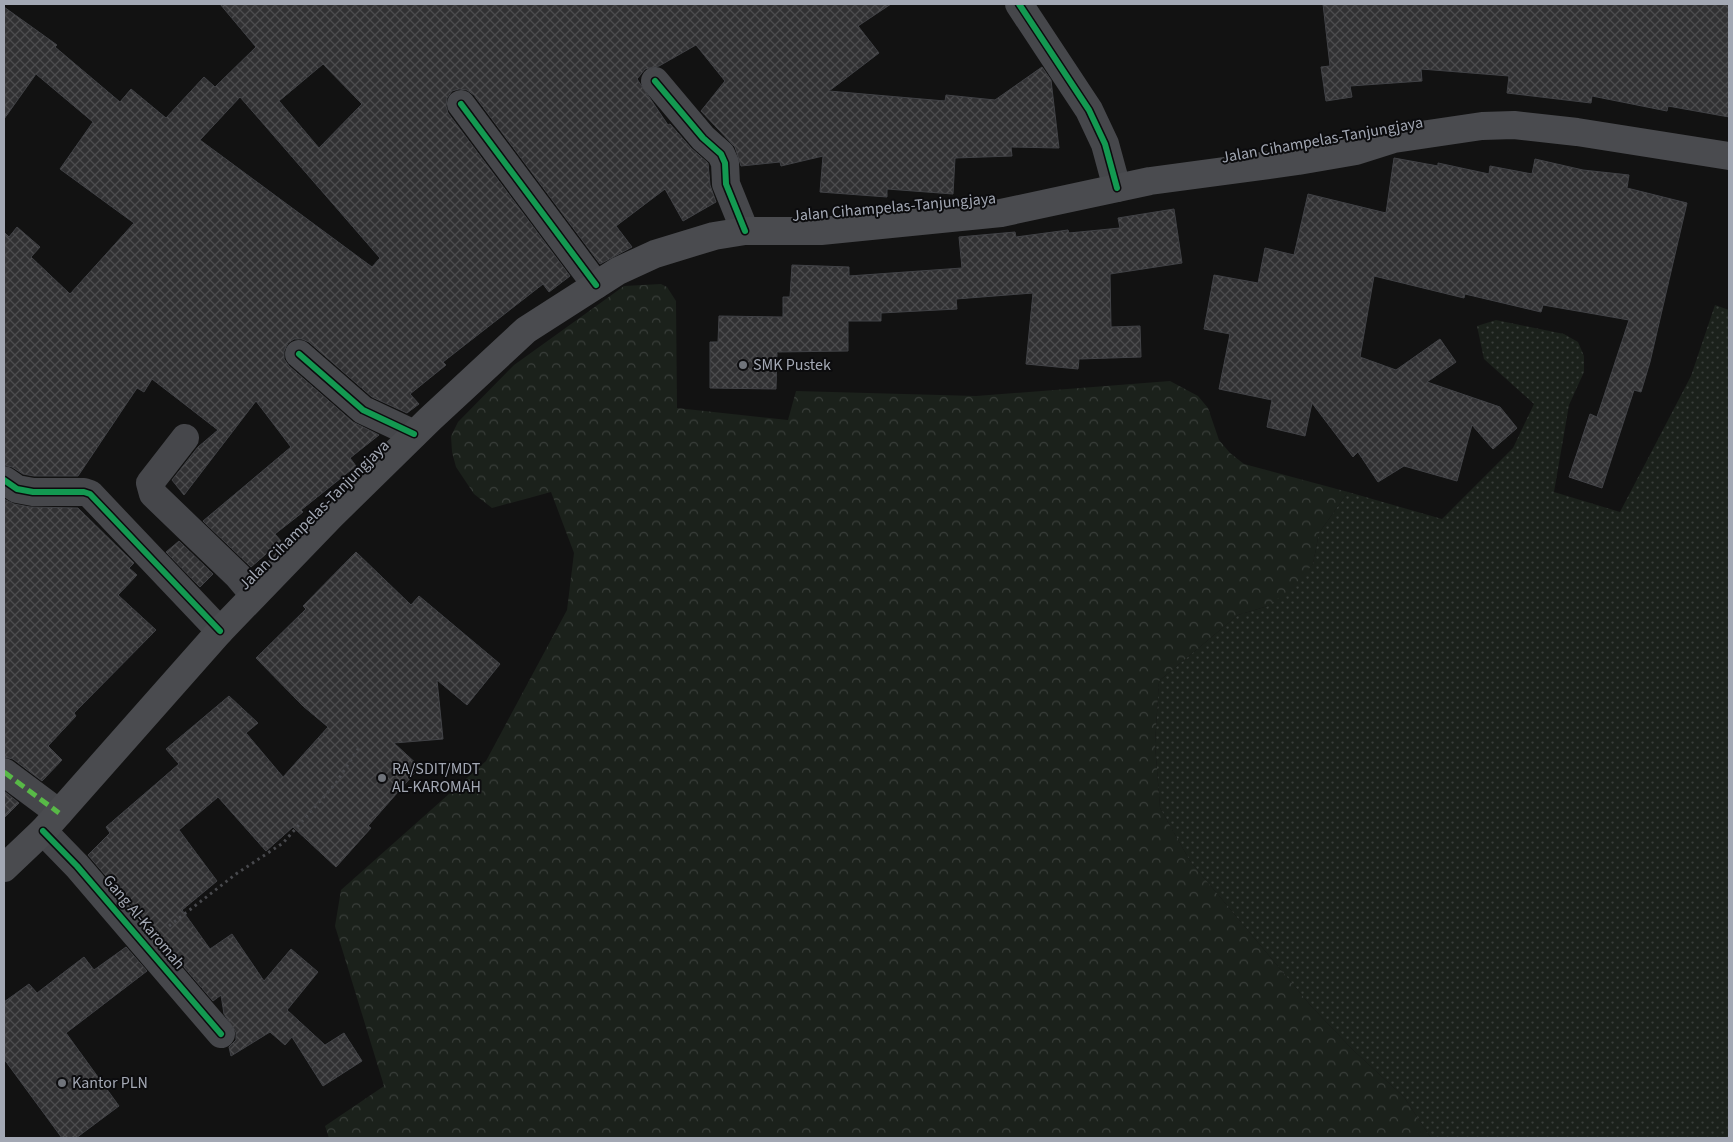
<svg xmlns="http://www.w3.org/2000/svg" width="1733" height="1142" font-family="'Source Sans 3',sans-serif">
  <defs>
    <pattern id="grass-dots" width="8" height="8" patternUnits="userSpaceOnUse" patternTransform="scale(1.25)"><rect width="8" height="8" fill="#1b211b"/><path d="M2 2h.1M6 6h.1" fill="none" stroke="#393e3a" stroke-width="1.8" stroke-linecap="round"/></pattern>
    <pattern id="forest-crowns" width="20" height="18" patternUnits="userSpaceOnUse" patternTransform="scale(1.25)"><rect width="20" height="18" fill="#1b211b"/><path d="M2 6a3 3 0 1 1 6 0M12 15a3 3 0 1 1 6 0" fill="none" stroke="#393e3a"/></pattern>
    <pattern id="building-cross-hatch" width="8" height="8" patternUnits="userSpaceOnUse" patternTransform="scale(1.25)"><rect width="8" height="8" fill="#313133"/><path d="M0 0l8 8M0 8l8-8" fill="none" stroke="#4c4c4e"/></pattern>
  </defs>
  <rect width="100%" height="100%" fill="#121212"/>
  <!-- grass -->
  <polygon fill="url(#grass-dots)" points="1715,305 1729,310 1729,1138 1431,1138 1404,1097 1353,1050 1311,1006 1190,861 1160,808 1155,744 1159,681 1238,615 1268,606 1313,564 1319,533 1348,492 1442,519 1513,448 1534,404 1484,359 1477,326 1496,320 1564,334 1578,342 1584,356 1584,372 1569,405 1554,492 1620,512 1691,376"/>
  <!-- forest -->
  <polygon fill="url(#forest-crowns)" points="661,284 667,287 676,301 677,408 788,420 796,391 976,396 1170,381 1198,396 1208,408 1219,440 1230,453 1244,464 1348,492 1319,533 1313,564 1293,587 1268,606 1238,615 1159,681 1155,744 1160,808 1190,861 1311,1006 1353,1050 1404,1097 1431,1138 329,1138 325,1126 384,1086 335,926 341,890 486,761 567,610 574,553 551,492 492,508 474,494 456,467 452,452 451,436 458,422 514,365 624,286"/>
  <!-- building -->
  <g fill="url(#building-cross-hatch)" stroke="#414246" fill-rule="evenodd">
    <path d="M220,4H891L858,26L879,53L829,91L945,101L946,95L995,100L1042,67L1051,80L1059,148L1011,147L1012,156L955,158L953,194L887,189V197L820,192L823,156L781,166L780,162L741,166L735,147L701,111L725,81L696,45L659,66L645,69L637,79L668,125L670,124L691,148L708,163L710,185L716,202L683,221L665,189L616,226L632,247L600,264L474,95L467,90L459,89L452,91L447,98L446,106L448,113L570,276L549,292L543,284L443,362L446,365L410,394L419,404L407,413L372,397L309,342L302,339H294L288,343L284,351V359L289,366L353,422L379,435L350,458L356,466L301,510L303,512L275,534L281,541L251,567L203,521L291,447L256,401L184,495L172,480L198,447L218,430L152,379L144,392L137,388L78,476H34L23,474L12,467L4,465V232L9,237L17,227L40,247L31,257L70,294L134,223L60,169L93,122L36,74L4,119V7L57,45L55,47L120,102L131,89L166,118L204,77L215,87L256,47ZM323,64L362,104L319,148L279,101ZM240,97L380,258L372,267L200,140Z"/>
    <polygon points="1323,4 1729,4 1729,117 1668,106 1667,111 1592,96 1591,103 1507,93 1509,76 1421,69 1422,81 1350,86 1352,97 1326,101 1321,67 1330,66"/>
    <polygon points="1394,158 1438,166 1438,163 1489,174 1490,166 1532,174 1535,159 1583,170 1629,175 1627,188 1687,203 1650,362 1641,392 1634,390 1602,488 1569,477 1590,414 1597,417 1629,320 1543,305 1541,312 1465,294 1464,298 1374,276 1360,357 1396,370 1440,339 1456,362 1427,382 1500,407 1517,428 1493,449 1472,425 1457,481 1404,466 1378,482 1358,452 1353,457 1312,403 1305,436 1267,427 1272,400 1219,389 1230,334 1204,329 1214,275 1258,283 1265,248 1294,255 1308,194 1386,213"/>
    <polygon points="1174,209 1182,263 1110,274 1111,327 1140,326 1141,357 1079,359 1078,369 1026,364 1033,293 956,299 957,309 881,313 881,321 848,321 848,351 777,352 776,389 710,388 710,342 718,342 719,316 783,317 783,297 790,297 792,265 849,267 849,276 962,268 959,237 1015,232 1016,237 1068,230 1069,233 1120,228 1118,218"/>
    <polygon points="4,499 14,504 30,507 78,508 134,563 129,568 137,575 118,595 156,630 74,713 76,716 48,746 62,760 42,781 13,759 4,757"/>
    <polygon points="179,541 213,574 200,587 166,552"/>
    <polygon points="356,552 411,605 419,596 500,664 467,705 437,680 443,739 394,743 420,767 368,826 371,828 336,867 293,827 266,851 218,797 179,830 217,881 182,910 210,949 232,934 264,981 291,949 318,972 287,1010 325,1045 344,1033 362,1061 323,1086 292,1037 285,1045 270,1032 231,1056 229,1047 236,1040 236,1032 224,1014 221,995 213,1001 88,855 110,833 106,827 179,764 166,749 229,696 258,723 246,733 283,777 328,727 303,706 256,658 306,609 303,606"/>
    <polygon points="4,791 19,803 4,818"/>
    <polygon points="126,947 147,971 66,1033 119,1106 76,1138 62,1138 4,1059 4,1002 29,984 37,993 84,957 94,970"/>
  </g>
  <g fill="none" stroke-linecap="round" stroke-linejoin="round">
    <!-- path -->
    <polyline stroke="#48494d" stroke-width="3" stroke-dasharray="2.5 4" stroke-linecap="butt" points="169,926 236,874 283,843 336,783 360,746"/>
    <!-- minor -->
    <g stroke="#46474b" stroke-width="28">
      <polyline points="1019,4 1089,110 1105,144 1117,188"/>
      <polyline points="655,81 703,138 721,154 725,163 726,184 745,231"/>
      <polyline points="461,104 596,285"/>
      <polyline points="299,354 363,410 414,434"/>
      <polyline points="185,438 150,483 153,494 238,576 254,595"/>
      <polyline points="4,480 17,489 33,492 84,492 90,494 220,631"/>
      <polyline points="4,772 59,813"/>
      <polyline points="43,831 77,866 221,1034"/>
    </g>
    <!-- secondary -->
    <polyline stroke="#4a4b4f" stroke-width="28" points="4,868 43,831 220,631 331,516 430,419 526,330 618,271 655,254 714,236 745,231 821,231 1001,213 1150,181 1298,161 1356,151 1394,139 1482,126 1514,125 1577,132 1729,156"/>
    <!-- quiet -->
    <polyline stroke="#58b947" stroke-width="5" stroke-dasharray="10 5" stroke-linecap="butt" points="4,772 59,813"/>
    <defs>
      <g id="cycleway">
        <polyline points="1019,4 1089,110 1105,144 1117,188"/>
        <polyline points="655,81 703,138 721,154 725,163 726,184 745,231"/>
        <polyline points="461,104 596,285"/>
        <polyline points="299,354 363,410 414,434"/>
        <polyline points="4,480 17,489 33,492 84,492 90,494 220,631"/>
        <polyline points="43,831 77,866 221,1034"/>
      </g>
    </defs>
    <!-- cycleway casing -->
    <use href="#cycleway" stroke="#0c0c0e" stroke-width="9"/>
    <!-- cycleway -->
    <use href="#cycleway" stroke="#139951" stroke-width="6"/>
  </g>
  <!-- markers -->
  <g fill="#70747b" stroke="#0c0c0e" stroke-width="2">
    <circle cx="743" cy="365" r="5"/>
    <circle cx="382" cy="778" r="5"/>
    <circle cx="62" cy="1083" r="5"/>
  </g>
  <g text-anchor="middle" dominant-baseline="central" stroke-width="4" stroke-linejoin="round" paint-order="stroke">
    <!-- street labels -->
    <g font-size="16" fill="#a3a8b4" stroke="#0c0c0e">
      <text transform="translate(1322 140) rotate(-10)">Jalan Cihampelas-Tanjungjaya</text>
      <text transform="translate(894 207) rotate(-5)">Jalan Cihampelas-Tanjungjaya</text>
      <text transform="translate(314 515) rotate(-45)">Jalan Cihampelas-Tanjungjaya</text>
      <text transform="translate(144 922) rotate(50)">Gang Al-Karomah</text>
    </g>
    <!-- poi labels -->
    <g font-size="16" fill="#a3a8b4" stroke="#0c0c0e" text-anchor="start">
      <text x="753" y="365">SMK Pustek</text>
      <text x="392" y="769">RA/SDIT/MDT<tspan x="392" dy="18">AL-KAROMAH</tspan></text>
      <text x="72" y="1083">Kantor PLN</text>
    </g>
  </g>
  <!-- border -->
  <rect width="1733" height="1142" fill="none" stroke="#a3a8b4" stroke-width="10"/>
</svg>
